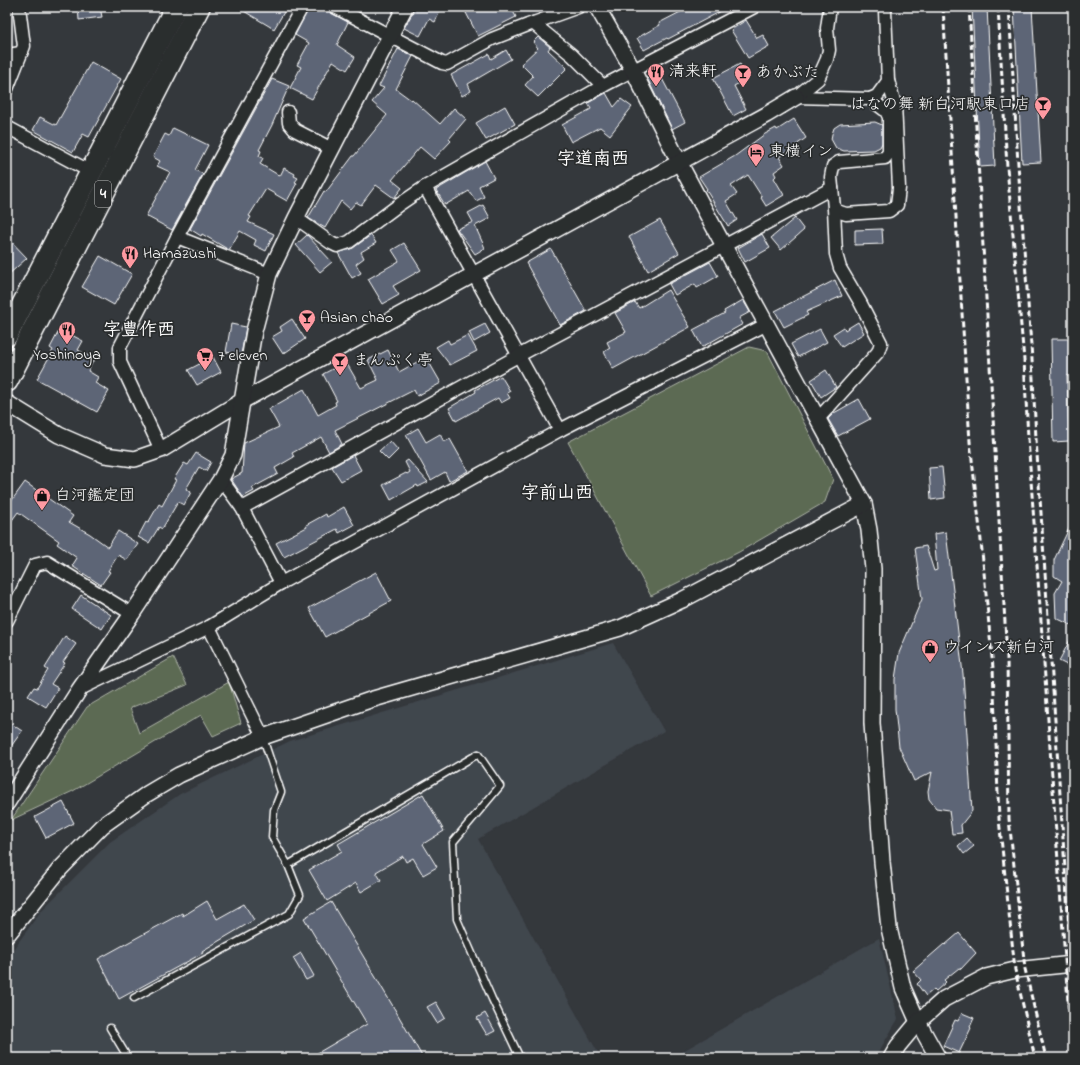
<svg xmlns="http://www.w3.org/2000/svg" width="1080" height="1065" font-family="'Indie Flower','Klee One',sans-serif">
  <rect width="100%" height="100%" fill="#34383c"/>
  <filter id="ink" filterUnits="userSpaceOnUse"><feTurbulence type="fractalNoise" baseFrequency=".025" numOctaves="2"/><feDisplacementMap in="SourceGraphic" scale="8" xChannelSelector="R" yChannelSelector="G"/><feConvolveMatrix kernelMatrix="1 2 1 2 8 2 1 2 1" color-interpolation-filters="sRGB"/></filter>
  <g filter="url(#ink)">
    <!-- built -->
    <g fill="#40464d">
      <polygon points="613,643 664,731 478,839 601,1058 7,1058 7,958 41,911 110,842 180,794 290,741"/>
      <polygon points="879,938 898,1019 875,1058 671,1058"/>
    </g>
    <!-- green -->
    <g fill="#5c6a52" stroke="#aeb4a8">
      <polygon points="749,347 767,351 833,479 825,502 739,552 651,596 568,442"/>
      <polygon points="173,657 187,685 130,708 139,733 229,682 241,723 213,736 201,715 73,791 11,820 87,707"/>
    </g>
    <!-- building -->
    <g fill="#5d6576" stroke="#fff">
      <polygon points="78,7 100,7 102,17 79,20"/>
      <polygon points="237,7 287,7 274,29"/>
      <polygon points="309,7 328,7 331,13 348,22 337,45 355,57 347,70 333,61 312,99 290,88 301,67 297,65 309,43 295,35"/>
      <polygon points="416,7 442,7 435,22 429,19 420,36 404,28"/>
      <polygon points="463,7 511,7 516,17 478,36"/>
      <polygon points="690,7 729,7 668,39 667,38 644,50 637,38 660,25 659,23"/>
      <polygon points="972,7 987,7 995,166 980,167"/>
      <polygon points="1014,7 1032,7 1041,162 1022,163"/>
      <polygon points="746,20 757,38 763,35 769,46 748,58 731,30"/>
      <polygon points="538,37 550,47 548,50 567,68 538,97 525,85 533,76 521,64 538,48 533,42"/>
      <polygon points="398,49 413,56 396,89 411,100 412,99 440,124 454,108 466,119 449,139 451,141 434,159 420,147 392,180 402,188 394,198 376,185 361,205 356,202 350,209 341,201 325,228 308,218 324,191 326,192 353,156 354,156 387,115 372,102 384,88 379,86"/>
      <polygon points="506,50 511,59 468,84 471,91 462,96 451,75 489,54 491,59"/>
      <polygon points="91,62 121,79 89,137 83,134 73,152 33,130 40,117 56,125"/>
      <polygon points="740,64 748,78 734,86 746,109 733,116 713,78"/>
      <polygon points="658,71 685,122 672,129 647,78"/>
      <polygon points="272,79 289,86 272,125 259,150 261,151 259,156 263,158 260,164 280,176 284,168 295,174 294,176 298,178 295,182 297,183 287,201 266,189 249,216 251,217 248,222 274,234 266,251 254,245 256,240 240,231 229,250 202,234 201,236 190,229"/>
      <polygon points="606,93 614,107 621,99 632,107 610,135 600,127 571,142 562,125 591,109 588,103"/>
      <polygon points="505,106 515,124 486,140 476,123"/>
      <polygon points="794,119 806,138 779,157 784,165 774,172 776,176 774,178 784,195 766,206 761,198 762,197 748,175 731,186 737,194 726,201 737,220 728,226 706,190 707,189 699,177 735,156 765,134 776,128 777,130"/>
      <polygon points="875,122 882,125 882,143 880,147 874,150 844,151 836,148 831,139 832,134 834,128 840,124"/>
      <polygon points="173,128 208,145 195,170 203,174 172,230 146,216 170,172 157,166 160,161 153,157 165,134 169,136"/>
      <polygon points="485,161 494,178 479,186 484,197 476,201 469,191 445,205 436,190"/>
      <polygon points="483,205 490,218 475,226 485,248 475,254 457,229 473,222 468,213"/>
      <polygon points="795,218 804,230 781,250 771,238"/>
      <polygon points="660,220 679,253 648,271 629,237"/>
      <polygon points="882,229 883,244 855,245 855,230"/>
      <polygon points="762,234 770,248 745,262 738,248"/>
      <polygon points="307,235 332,262 320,272 296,245"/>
      <polygon points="371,235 376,243 361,252 364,258 356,264 361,273 352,278 338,253 353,248"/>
      <polygon points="7,237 27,258 7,276"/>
      <polygon points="404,243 421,270 393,286 399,295 383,304 368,279 399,261 392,250"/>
      <polygon points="551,249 586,311 560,325 526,263"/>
      <polygon points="100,256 132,274 114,305 82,287"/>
      <polygon points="710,262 718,276 697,288 695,284 675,295 669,284"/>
      <polygon points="835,280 842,296 806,312 808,315 784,327 775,311"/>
      <polygon points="668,290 690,327 613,369 604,352 610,348 607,342 626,332 615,313 635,302 639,308"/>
      <polygon points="743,300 750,312 739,318 743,324 702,347 693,330 725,313 724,311"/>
      <polygon points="292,319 305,339 283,354 272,337 282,331 280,327"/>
      <polygon points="858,322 864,333 842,347 833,334 844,327 845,330"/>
      <polygon points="231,324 246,327 241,355 226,352"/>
      <polygon points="485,324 490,333 474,342 469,332"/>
      <polygon points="60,329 83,341 78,350 94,359 88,371 98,377 95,383 109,391 97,412 37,379 53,350 50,348"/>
      <polygon points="820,329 827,342 798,357 791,344"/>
      <polygon points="468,335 477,351 450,365 436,347 448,340 450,344"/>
      <polygon points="1051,339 1071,339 1072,376 1067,376 1069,441 1053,442"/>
      <polygon points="388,350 399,372 426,357 441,383 417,396 414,390 335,430 342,444 329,452 321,437 292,453 294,457 275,468 278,474 252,488 254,491 243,497 231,479 242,473 244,443 279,427 269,409 304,389 318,415 336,405 335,402 337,401 323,374 346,362 361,388 378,380 368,360"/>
      <polygon points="213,357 221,372 197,385 188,370"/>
      <polygon points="826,370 836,387 821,397 811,380"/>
      <polygon points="501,376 510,391 507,393 510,398 501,403 498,398 456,421 449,408 476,392 475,390"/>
      <polygon points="859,399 870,419 838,436 828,419 834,413"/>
      <polygon points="418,428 426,442 440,434 444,442 450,439 468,471 449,481 445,472 431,480 406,435"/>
      <polygon points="390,441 398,450 388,460 379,451"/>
      <polygon points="196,453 211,462 206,471 199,467 186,489 191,492 184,505 178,502 162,529 159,527 149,543 138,537 146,522 148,523 159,504 162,506 176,480 174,479 184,463 188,465"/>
      <polygon points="353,455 361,470 341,481 332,467"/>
      <polygon points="408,460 428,482 418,487 417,485 391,500 383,485 406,473 407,474 410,472 405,462"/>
      <polygon points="942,467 945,498 931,500 929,468"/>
      <polygon points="25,482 73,516 69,522 90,534 108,547 118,531 138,544 127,560 118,555 108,571 110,572 101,585 72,566 77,558 57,544 59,541 18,512 7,527 7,507"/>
      <polygon points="344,507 354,525 339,533 337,529 284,557 276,543 307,527 306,525 326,514 327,517"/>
      <polygon points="1073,520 1073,626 1056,618 1055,593 1062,581 1054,576 1054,560"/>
      <polygon points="946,532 963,674 972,811 961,825 962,833 952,834 949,810 936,808 929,799 928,791 932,772 914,781 899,747 895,709 895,679 899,653 922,599 915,548 926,546 934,571 937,570 934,534"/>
      <polygon points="376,572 391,601 325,637 309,608"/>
      <polygon points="81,595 111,615 102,629 72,609"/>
      <polygon points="1073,634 1073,668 1059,661"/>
      <polygon points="65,636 76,644 63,662 65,663 51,684 58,688 46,707 28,696 34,687 37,688 48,670 45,668"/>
      <polygon points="7,721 22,731 7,752"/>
      <polygon points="423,794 444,831 423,844 437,867 423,875 413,858 406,862 403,856 376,872 381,880 361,892 356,883 327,901 309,870 342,851 338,844"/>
      <polygon points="63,802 74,823 46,838 35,817"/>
      <polygon points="967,838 974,846 964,854 958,846"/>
      <polygon points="207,901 217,919 244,904 254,920 202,951 203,953 119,999 98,959 182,913 183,916"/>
      <polygon points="331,902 394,1008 423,1058 309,1058 367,1024 304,918"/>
      <polygon points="959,933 976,953 961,969 959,968 944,980 946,982 936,991 934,989 926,996 917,984 921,980 913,971 944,944 945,945"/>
      <polygon points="301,953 314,976 306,980 293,958"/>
      <polygon points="436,1002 445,1018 437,1023 427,1007"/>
      <polygon points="485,1013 495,1031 487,1035 477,1018"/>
      <polygon points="962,1013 974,1018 970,1027 971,1028 959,1053 943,1046 955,1020 958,1021"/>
    </g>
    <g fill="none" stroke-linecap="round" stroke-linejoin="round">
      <defs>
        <g id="service">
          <polyline points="288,865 478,754 500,786 453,842 457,919 492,999 520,1058"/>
          <polyline points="134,998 289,914 300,895 288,865 272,837 274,810 281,792 263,738"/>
          <polyline points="110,1028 128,1058"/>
        </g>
        <g id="minor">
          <polyline points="335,7 442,63 447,64 492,39 528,25 578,7"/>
          <polyline points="533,23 572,55 603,86"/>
          <polyline points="7,55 21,53"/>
          <polyline points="7,89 24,46 19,7"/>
          <polyline points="796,97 870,99 877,96 888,81 885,11 883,7"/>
          <polyline points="796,97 818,79 827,59 829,50 827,28 830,7"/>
          <polyline points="870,99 886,111 889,117 889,152 885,158 839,162 833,166 831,177 834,208 837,211 846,214 889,211 897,205 899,188 895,104 888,81"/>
          <polyline points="288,112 289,123 295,130 332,149"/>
          <polyline points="7,127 91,172"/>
          <polyline points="425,187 560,430"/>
          <polyline points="296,218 331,243 337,246 349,242 400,204 425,187 603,86 754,7"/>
          <polyline points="177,237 269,274"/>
          <polyline points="818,419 878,352 881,343 860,302 840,268 836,254 834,208"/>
          <polyline points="161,450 120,362 120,347 177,237 302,7"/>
          <polyline points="221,479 242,508 281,583"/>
          <polyline points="242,508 518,356 832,188"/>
          <polyline points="7,621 35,565 47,562 132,614"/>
          <polyline points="209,627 263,737"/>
          <polyline points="80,689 209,627 281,583 560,430 767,324"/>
        </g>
        <g id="tertiary">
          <polyline points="597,7 633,70 679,162 724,246 864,504 869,530 873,569 872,723 882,862 889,928 903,988 918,1022 938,1058"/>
          <polyline points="7,403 59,435 105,455 135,459 161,450 242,401 766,115 796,97"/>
          <polyline points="7,803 79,690 132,614 221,479 233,455 254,331 269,274 296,218 405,7"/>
          <polyline points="7,935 60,869 102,826 147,794 179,775 263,737 370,700 620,628 682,600 864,504"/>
          <polyline points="891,1058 898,1046 918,1022 944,999 986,977 1015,970 1073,964"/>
        </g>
        <g id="trunk">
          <polyline points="7,335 176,7"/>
          <polyline points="7,381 199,7"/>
        </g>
      </defs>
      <!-- service casing -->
      <use href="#service" stroke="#fff" stroke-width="9"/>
      <!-- minor casing -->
      <use href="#minor" stroke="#fff" stroke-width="15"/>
      <!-- tertiary casing -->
      <use href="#tertiary" stroke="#fff" stroke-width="18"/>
      <!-- trunk casing -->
      <use href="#trunk" stroke="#fff" stroke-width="24"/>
      <!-- service -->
      <use href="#service" stroke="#2a2d2e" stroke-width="6"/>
      <!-- minor -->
      <use href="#minor" stroke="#2a2d2e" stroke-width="12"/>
      <!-- tertiary -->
      <use href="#tertiary" stroke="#2a2d2e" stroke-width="15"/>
      <!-- trunk -->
      <use href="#trunk" stroke="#2a2d2e" stroke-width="21"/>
      <!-- rail -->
      <g stroke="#fff" stroke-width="3" stroke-dasharray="6 3" stroke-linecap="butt">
        <polyline points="943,7 970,442 980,530 993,668 999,819 1015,970 1035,1058"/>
        <polyline points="969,7 1007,657 1009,819 1025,969 1046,1058"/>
        <polyline points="998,7 1007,167 1024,360 1028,438 1072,1058"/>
        <polyline points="1009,7 1018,164 1032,359 1036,439 1073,987"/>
      </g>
    </g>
  </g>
  <!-- icons -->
  <defs>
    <symbol id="restaurant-pin" viewBox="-11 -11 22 30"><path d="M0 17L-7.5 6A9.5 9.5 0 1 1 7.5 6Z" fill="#ff9aa2" stroke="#2a2d2e"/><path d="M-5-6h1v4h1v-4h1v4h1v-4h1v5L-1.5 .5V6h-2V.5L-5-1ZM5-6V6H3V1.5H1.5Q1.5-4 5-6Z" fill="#111"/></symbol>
    <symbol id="bar-pin" viewBox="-11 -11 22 30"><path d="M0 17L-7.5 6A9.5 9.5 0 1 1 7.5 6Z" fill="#ff9aa2" stroke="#2a2d2e"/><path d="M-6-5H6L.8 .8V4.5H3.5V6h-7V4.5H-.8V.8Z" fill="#111"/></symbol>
    <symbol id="hotel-pin" viewBox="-11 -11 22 30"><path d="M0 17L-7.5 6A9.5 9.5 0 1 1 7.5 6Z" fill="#ff9aa2" stroke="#2a2d2e"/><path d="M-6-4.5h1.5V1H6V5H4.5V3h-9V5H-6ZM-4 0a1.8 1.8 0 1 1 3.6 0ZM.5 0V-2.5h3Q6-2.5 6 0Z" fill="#111"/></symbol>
    <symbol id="supermarket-pin" viewBox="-11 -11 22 30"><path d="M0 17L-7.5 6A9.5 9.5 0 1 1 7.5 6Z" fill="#ff9aa2" stroke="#2a2d2e"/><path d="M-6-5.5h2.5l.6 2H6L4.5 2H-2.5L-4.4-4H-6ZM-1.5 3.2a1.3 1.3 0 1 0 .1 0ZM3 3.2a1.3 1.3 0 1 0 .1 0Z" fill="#111"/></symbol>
    <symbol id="shop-pin" viewBox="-11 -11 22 30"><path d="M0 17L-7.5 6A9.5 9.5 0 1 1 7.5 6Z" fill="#ff9aa2" stroke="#2a2d2e"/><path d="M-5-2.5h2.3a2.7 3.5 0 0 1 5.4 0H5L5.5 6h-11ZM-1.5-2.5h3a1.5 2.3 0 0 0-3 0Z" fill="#111"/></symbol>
  </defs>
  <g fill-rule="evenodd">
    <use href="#restaurant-pin" x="646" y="62" width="20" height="27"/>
    <use href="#bar-pin" x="733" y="63" width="20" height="27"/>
    <use href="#bar-pin" x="1033" y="95" width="20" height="27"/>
    <use href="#hotel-pin" x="746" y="142" width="20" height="27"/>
    <use href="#restaurant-pin" x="120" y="244" width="20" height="27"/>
    <use href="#bar-pin" x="297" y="308" width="20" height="27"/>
    <use href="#restaurant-pin" x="57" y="320" width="20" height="27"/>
    <use href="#supermarket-pin" x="195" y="346" width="20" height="27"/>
    <use href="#bar-pin" x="330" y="351" width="20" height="27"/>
    <use href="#shop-pin" x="32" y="486" width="20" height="27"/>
    <use href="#shop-pin" x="920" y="638" width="20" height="27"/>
  </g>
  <g text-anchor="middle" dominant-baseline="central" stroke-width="3.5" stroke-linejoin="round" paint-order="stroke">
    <!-- shield labels -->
    <rect fill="#2a2d2e" stroke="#bfc0c0" stroke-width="1" x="95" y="181" width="16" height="26" rx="3"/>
    <g font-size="15" font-weight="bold" fill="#fff">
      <text x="103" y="194">4</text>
    </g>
    <!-- poi labels -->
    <g font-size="16" fill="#fff" stroke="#2a2d2e" text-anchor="start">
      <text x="669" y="72">清来軒</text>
      <text x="756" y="73">あかぶた</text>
      <text x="1030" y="105" text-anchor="end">はなの舞 新白河駅東口店</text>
      <text x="769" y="152">東横イン</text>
      <text x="143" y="254">Hamazushi</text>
      <text x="320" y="318">Asian chao</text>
      <text x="67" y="355" text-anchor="middle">Yoshinoya</text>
      <text x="218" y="356">7 eleven</text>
      <text x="353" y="361">まんぷく亭</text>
      <text x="55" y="496">白河鑑定団</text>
      <text x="943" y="648">ウインズ新白河</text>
    </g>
    <!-- quarter labels -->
    <g font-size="18" font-weight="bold" fill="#fff" stroke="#2a2d2e">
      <text x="593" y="160">字道南西</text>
      <text x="139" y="331">字豊作西</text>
      <text x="557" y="494">字前山西</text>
    </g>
  </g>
  <!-- margin -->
  <rect width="1080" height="1065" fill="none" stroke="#2a2d2e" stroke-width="24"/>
  <rect x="12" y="12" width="1056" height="1041" fill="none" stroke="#fff" stroke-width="1.5" filter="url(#ink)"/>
</svg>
